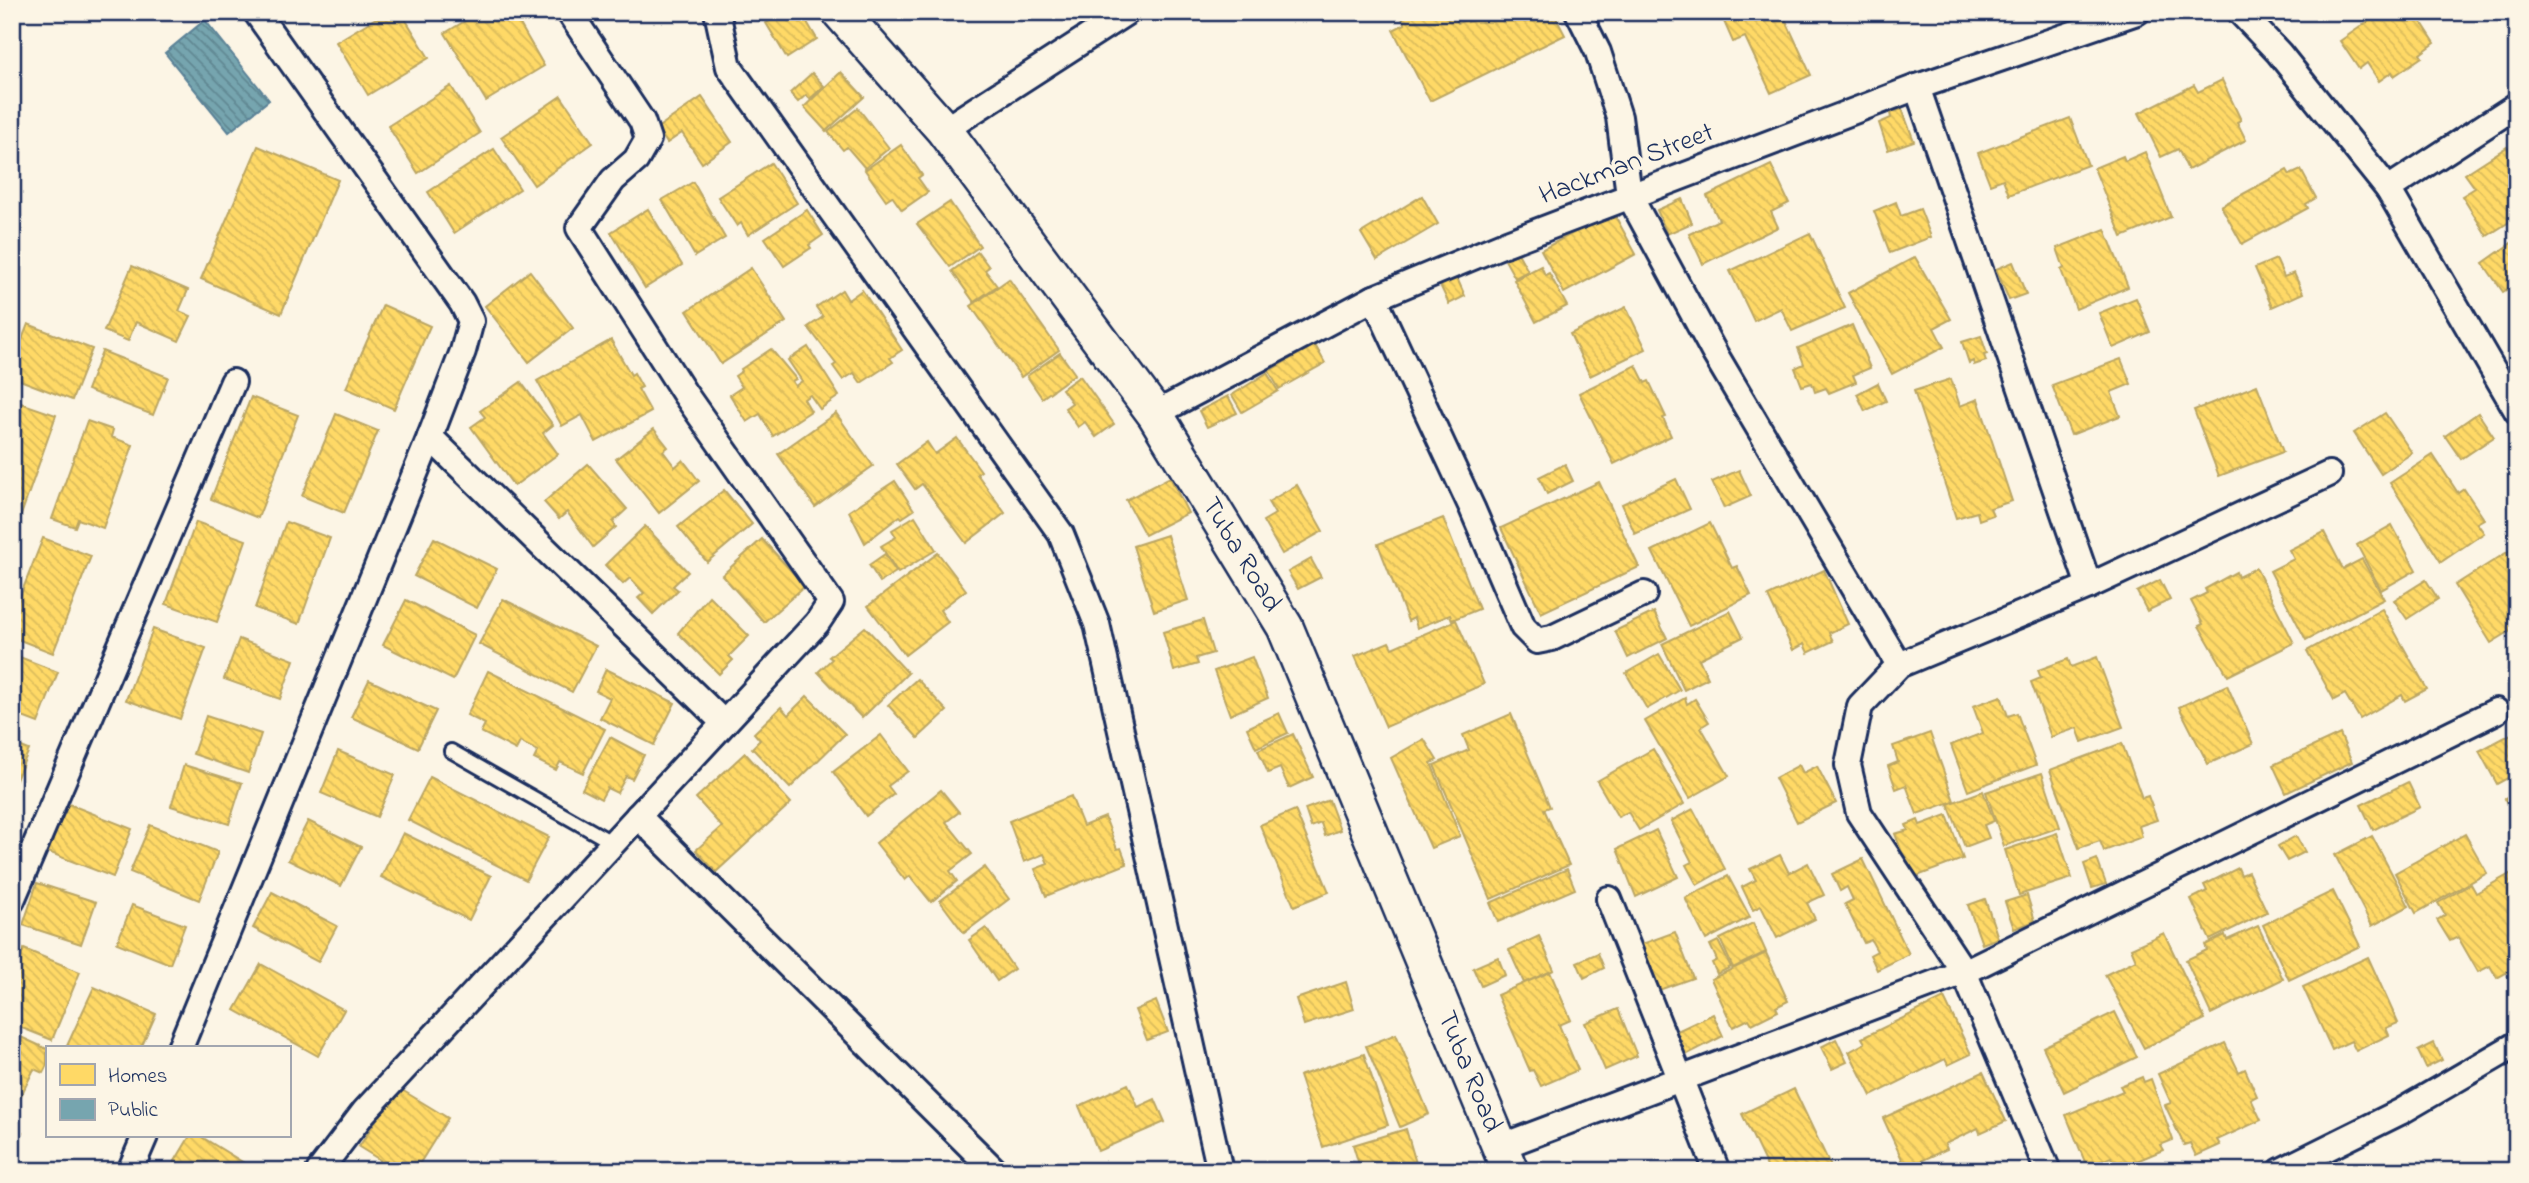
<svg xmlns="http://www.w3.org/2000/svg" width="2529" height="1183" font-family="'Indie Flower',sans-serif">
  <defs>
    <pattern id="homes-back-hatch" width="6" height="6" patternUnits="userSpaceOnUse" patternTransform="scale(1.75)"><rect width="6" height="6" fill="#ffd966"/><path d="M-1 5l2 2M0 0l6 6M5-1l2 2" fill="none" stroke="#dabb5b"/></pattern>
    <pattern id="public-back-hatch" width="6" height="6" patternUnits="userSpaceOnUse" patternTransform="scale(1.75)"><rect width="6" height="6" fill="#76a5af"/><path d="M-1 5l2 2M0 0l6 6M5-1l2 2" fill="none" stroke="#608792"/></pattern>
  </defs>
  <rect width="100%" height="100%" fill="#fcf5e5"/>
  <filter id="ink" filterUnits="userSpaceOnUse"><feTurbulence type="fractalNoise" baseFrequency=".0143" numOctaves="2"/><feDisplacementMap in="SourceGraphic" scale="14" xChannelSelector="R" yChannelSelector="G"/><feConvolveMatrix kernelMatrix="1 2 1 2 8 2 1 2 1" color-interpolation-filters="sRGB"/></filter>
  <g filter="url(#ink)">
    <!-- homes -->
    <g fill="url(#homes-back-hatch)" stroke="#bba664" stroke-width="2">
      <polygon points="386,12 401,12 429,58 368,95 336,42"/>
      <polygon points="480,12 513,12 544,66 486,101 445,33"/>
      <polygon points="784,12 801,12 817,39 787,58 766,23"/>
      <polygon points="1399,12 1452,12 1458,23 1467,19 1468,22 1487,12 1553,12 1565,35 1430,101 1393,30 1405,24"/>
      <polygon points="1733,12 1782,12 1811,75 1771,93 1745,37 1733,42 1722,17"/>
      <polygon points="2382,12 2415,12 2435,43 2420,54 2422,57 2394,76 2392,72 2379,81 2367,63 2359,69 2340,41"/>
      <polygon points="841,72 864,97 826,131 804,107"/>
      <polygon points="812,73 824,86 810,99 806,95 798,102 790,93"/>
      <polygon points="2222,80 2241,120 2237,122 2246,140 2188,170 2178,149 2161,157 2139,113 2194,85 2198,92"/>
      <polygon points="451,86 480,133 418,173 388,126"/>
      <polygon points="561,96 593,143 534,185 501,137"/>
      <polygon points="702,97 732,142 702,163 682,133 667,143 657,128"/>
      <polygon points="858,108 889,148 865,168 847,147 843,150 828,132"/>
      <polygon points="1902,109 1914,141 1888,150 1879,123 1891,118 1890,113"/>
      <polygon points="2070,118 2088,165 2009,195 2003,179 1990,184 1978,153"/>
      <polygon points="901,145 922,175 918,178 928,192 902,210 892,196 886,200 865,170"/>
      <polygon points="258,146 338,180 281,314 201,279"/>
      <polygon points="2507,147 2517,163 2517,223 2514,219 2487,236 2462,196 2475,188 2465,174"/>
      <polygon points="494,149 520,189 454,233 428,192"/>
      <polygon points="2145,152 2171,217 2122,237 2094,168 2123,156 2125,161"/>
      <polygon points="771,163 797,203 748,235 741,223 737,226 718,197"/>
      <polygon points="1771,165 1789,203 1771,212 1778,227 1703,264 1689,234 1719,220 1707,196"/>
      <polygon points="2287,170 2290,175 2301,170 2316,198 2306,204 2308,208 2242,244 2221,206"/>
      <polygon points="693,182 725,238 695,256 662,200"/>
      <polygon points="1422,196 1438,224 1377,260 1361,233"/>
      <polygon points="1682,199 1692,223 1667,234 1657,210"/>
      <polygon points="950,202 980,246 950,267 917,224"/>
      <polygon points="1896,202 1901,216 1920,209 1931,237 1890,253 1874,211"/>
      <polygon points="648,209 682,265 645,288 611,232"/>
      <polygon points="807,210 823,235 809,245 811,248 784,266 765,238"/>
      <polygon points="1613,212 1636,254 1564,293 1541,250"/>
      <polygon points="2105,229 2128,287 2076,309 2061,270 2064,268 2057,248"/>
      <polygon points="1810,233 1845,308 1792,331 1781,308 1754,321 1730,271"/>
      <polygon points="2517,239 2517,283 2503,292 2483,263"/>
      <polygon points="978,252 989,267 985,270 997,286 974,302 952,271"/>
      <polygon points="1518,253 1528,271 1515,278 1505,260"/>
      <polygon points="1915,257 1951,319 1934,328 1944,347 1892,374 1848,293"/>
      <polygon points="2276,259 2284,277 2294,273 2303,293 2272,307 2255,268"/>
      <polygon points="2013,262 2026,294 2009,300 1996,269"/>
      <polygon points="132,266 188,290 179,311 191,316 179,341 136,322 128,341 104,331"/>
      <polygon points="1541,266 1545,275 1549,273 1567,306 1536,322 1514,280"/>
      <polygon points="751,268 786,322 721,364 687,311"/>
      <polygon points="530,271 573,328 529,362 485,306"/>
      <polygon points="1457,278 1465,296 1449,304 1440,285"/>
      <polygon points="1009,279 1059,350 1021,377 971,306"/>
      <polygon points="842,290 848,300 862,290 902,350 890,358 893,362 861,383 854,373 843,380 833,366 836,364 808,327 823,317 816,307"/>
      <polygon points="2136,298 2150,332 2113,348 2099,313"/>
      <polygon points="383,305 430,326 394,409 346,388"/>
      <polygon points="1626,307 1646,349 1590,376 1570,334"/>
      <polygon points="28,324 92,349 72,400 12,377 12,365"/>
      <polygon points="1852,325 1870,368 1853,375 1856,382 1829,393 1826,388 1815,392 1812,383 1802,386 1795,368 1804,364 1798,348"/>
      <polygon points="1981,336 1987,354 1984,355 1986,361 1974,365 1973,361 1969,363 1962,342"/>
      <polygon points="611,340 631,375 634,373 642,387 638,389 651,412 596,442 582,415 562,426 537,381"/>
      <polygon points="1315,345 1325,363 1279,389 1269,371"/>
      <polygon points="808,347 839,396 820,409 810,395 804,399 811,411 773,436 760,414 747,422 730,395 742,387 735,376 742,371 741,369 771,349 796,379 792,381 795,386 802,381 788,360"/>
      <polygon points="102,351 168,377 153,415 87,390"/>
      <polygon points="1060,353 1075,374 1042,398 1027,376"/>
      <polygon points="2121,359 2131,384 2111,392 2120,416 2071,435 2052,385"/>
      <polygon points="1636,365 1645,383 1649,381 1666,417 1663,418 1671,436 1614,464 1579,393"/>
      <polygon points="1267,373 1278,391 1242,412 1232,395"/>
      <polygon points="1080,376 1114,424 1096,437 1085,422 1078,427 1065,408 1072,403 1062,389"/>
      <polygon points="1951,379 1960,406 1978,399 2012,501 1990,508 1993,515 1979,520 1977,512 1956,518 1914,391"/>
      <polygon points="521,382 553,425 543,433 558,454 514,486 471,427 485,417 480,411"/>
      <polygon points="1878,383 1886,401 1865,411 1857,394"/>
      <polygon points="2257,385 2283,452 2219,476 2194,410"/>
      <polygon points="1228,396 1237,413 1207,427 1199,411"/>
      <polygon points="251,397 298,415 258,518 211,499"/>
      <polygon points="12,400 56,415 20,518 12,516"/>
      <polygon points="836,413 873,466 815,507 778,454"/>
      <polygon points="2385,413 2412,453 2381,474 2354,433"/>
      <polygon points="2478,413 2494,437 2461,459 2445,436"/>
      <polygon points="336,414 378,431 344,513 302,496"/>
      <polygon points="87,421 113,430 111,437 133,445 103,528 78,519 75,527 52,519"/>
      <polygon points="654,429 668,447 663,451 675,467 683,460 699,481 659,513 616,459"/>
      <polygon points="957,438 981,471 977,474 1005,513 966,543 922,484 915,489 897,464 927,442 935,454"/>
      <polygon points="2433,455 2458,493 2464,489 2484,519 2477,523 2484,533 2441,562 2390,483"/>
      <polygon points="588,464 627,509 613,522 616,527 593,547 567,512 559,519 544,502"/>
      <polygon points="1565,464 1573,481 1547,494 1539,477"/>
      <polygon points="1739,470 1751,496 1724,508 1712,482"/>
      <polygon points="1170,477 1188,513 1145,535 1126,500"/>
      <polygon points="1676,479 1690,509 1635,534 1622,504"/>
      <polygon points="895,481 914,510 902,518 900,516 865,543 849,511"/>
      <polygon points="1599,482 1639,567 1541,613 1501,528"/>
      <polygon points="1297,485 1323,531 1282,554 1263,521 1275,514 1268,502"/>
      <polygon points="724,490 752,524 707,562 678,527"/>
      <polygon points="915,516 936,550 898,573 881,546 896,537 892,530"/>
      <polygon points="1443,518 1479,609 1452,620 1450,615 1417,628 1414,618 1408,621 1378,544"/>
      <polygon points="196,522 246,540 217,622 166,604"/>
      <polygon points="286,522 330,538 299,624 255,608"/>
      <polygon points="1710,523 1732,568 1737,566 1751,595 1689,626 1652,551"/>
      <polygon points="2392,525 2416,570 2381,590 2357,545"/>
      <polygon points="645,526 688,572 673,586 678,590 653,614 638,598 644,593 630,578 623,584 605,565"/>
      <polygon points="2324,532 2343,569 2362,559 2384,599 2306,640 2270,571 2294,559 2289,550"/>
      <polygon points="1167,535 1188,600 1154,611 1133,546"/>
      <polygon points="43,538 91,556 53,653 12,637 12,617"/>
      <polygon points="434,538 497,569 477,608 414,576"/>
      <polygon points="762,539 805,586 764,622 722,575"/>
      <polygon points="2512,549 2517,556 2517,627 2491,643 2455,585"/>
      <polygon points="938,553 966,590 940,610 948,622 905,655 868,606"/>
      <polygon points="885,554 896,572 880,582 869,565"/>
      <polygon points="1311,559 1321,577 1298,589 1288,572"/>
      <polygon points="2256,568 2294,643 2228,676 2199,626 2203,624 2191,601 2207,593 2205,589 2236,572 2238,577"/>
      <polygon points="1824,570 1848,624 1829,633 1833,641 1808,653 1804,644 1793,650 1768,596"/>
      <polygon points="2160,580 2170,600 2147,611 2137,592"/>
      <polygon points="2426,580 2438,599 2407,619 2394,600"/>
      <polygon points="709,596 749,636 729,656 733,660 719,674 678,633"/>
      <polygon points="503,599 596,646 572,692 479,644"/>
      <polygon points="406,600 475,635 453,680 383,645"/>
      <polygon points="2382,609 2427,689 2405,701 2402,695 2360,719 2345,694 2334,700 2307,651"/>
      <polygon points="1730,611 1743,637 1699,659 1708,678 1684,690 1662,644"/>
      <polygon points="1654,612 1667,638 1628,658 1615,631"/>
      <polygon points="1203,620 1213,653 1196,658 1198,664 1174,671 1163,632"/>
      <polygon points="1456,620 1484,684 1386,727 1355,656 1389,642 1392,648"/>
      <polygon points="865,627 908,673 862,718 818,672 832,659 829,657"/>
      <polygon points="153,629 206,648 180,719 126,700"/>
      <polygon points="239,639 294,660 280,699 224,679"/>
      <polygon points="12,654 58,672 38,723 12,713"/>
      <polygon points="1659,654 1680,690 1647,709 1626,673"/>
      <polygon points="1252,657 1268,698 1230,715 1214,671"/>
      <polygon points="2097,657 2123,727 2082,742 2077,728 2051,737 2031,682 2041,678 2038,670 2068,659 2071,667"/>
      <polygon points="606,669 675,703 654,745 600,718 610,698 596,691"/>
      <polygon points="488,671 605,729 583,773 560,762 556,770 534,759 538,751 520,742 516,750 481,732 485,724 467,715"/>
      <polygon points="917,679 947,711 918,738 888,705"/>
      <polygon points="369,680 436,711 418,748 351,717"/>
      <polygon points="2227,685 2253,744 2208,764 2179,707"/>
      <polygon points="807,696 845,734 790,788 752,748 760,740 754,733 781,707 788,715"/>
      <polygon points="2001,696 2008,716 2017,713 2036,765 1968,791 1951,745 1983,733 1973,706"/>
      <polygon points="1685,698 1687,704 1695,699 1709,722 1701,727 1729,776 1690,798 1645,721"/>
      <polygon points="1279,713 1288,733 1256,748 1247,728"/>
      <polygon points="1511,714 1550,807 1544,809 1569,865 1491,899 1434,765 1469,750 1463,735"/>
      <polygon points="206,716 261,734 248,773 193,754"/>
      <polygon points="1930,733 1954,801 1917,814 1906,785 1896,789 1888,766 1898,762 1893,746"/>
      <polygon points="1293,734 1313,777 1289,788 1280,768 1268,773 1258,750"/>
      <polygon points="2340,734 2352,762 2286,793 2273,765"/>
      <polygon points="2511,734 2517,745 2517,773 2497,784 2479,751"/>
      <polygon points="881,735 908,771 888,786 894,794 866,816 833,772"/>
      <polygon points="610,737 644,755 632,779 626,776 617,793 607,788 601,799 582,789"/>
      <polygon points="1424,739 1437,760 1431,763 1460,836 1431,848 1391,758"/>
      <polygon points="12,743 29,750 12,789"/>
      <polygon points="2122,743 2142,798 2148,796 2157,820 2139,826 2142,837 2104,851 2100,841 2079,848 2050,770"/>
      <polygon points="1653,749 1684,804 1639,830 1628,812 1618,817 1597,781"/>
      <polygon points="338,751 395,775 377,817 321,793"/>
      <polygon points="745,753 791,803 716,872 696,850 722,827 696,798"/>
      <polygon points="184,765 242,783 229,824 171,806"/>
      <polygon points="1799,765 1803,773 1817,766 1836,803 1797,822 1775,778"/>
      <polygon points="2042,773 2060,827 2004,846 1986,792"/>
      <polygon points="430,777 549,837 526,880 408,820"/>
      <polygon points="2408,782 2420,807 2373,830 2361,805"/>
      <polygon points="941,790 959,812 946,822 972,854 950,871 957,881 931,902 910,876 905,880 876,843"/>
      <polygon points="1983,791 1994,821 1984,825 1989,838 1965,847 1948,804"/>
      <polygon points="2517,793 2517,819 2505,799"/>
      <polygon points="1071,796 1083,826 1105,817 1117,849 1121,848 1127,864 1046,896 1035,869 1048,864 1044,854 1024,862 1009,821"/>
      <polygon points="1329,800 1340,830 1325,836 1321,823 1311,827 1305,809"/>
      <polygon points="66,803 132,829 113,877 48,852"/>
      <polygon points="1693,809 1725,869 1697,885 1686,865 1692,862 1671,821"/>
      <polygon points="1295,810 1329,892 1294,906 1260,825"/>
      <polygon points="1947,815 1963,859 1912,878 1895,834 1908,830 1906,825 1918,820 1920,825"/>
      <polygon points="308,821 361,847 341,886 288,860"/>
      <polygon points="150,825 218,852 199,900 130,872"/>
      <polygon points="1656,830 1678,877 1636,897 1617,849"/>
      <polygon points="403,833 491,876 469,920 381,877"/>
      <polygon points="2057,833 2072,878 2019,895 2005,850"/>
      <polygon points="2465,834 2487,873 2416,913 2395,873"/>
      <polygon points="2296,836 2305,852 2287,861 2278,846"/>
      <polygon points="2372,836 2409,906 2372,926 2335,855"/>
      <polygon points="1780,855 1789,873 1808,863 1824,895 1807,903 1815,919 1777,938 1761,906 1753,910 1742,887 1756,880 1750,869"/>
      <polygon points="1863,859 1909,954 1877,970 1870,955 1877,951 1871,940 1864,943 1845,904 1853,900 1847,887 1840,891 1832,874"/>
      <polygon points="2097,859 2106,884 2092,888 2084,864"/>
      <polygon points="985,867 1009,899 964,933 940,901"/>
      <polygon points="2238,868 2241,875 2248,872 2267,912 2210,940 2191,899 2207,891 2204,885"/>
      <polygon points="1567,869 1575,889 1498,922 1490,903"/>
      <polygon points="2517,870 2517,967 2497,978 2490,966 2478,972 2458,937 2450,941 2437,920 2445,915 2438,903 2471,884 2476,893"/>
      <polygon points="1728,876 1750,917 1706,940 1685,898"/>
      <polygon points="37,883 96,902 81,944 23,925"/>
      <polygon points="2333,891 2360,946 2289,980 2263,925"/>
      <polygon points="272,892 337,926 318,962 253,928"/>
      <polygon points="2027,895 2035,921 2014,929 2005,902"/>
      <polygon points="1985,899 1998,938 1982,944 1968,905"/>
      <polygon points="132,905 185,925 170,964 117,943"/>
      <polygon points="1753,923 1766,952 1733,968 1720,939"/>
      <polygon points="2258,926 2283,979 2211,1014 2186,960 2207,950 2205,945 2225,935 2227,940"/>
      <polygon points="986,928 1014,969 997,981 969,940"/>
      <polygon points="1675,932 1693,978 1659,990 1642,944"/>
      <polygon points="2164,933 2205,1019 2144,1048 2105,975 2136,960 2131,948"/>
      <polygon points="1539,936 1554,970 1524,983 1509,950"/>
      <polygon points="1718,941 1731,967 1717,974 1712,963 1717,960 1710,945"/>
      <polygon points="24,949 80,972 52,1040 12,1024 12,978"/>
      <polygon points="1598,953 1604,968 1584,978 1577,962"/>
      <polygon points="1766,953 1788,1001 1776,1007 1778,1011 1752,1024 1749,1019 1733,1027 1711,979"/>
      <polygon points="1498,957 1505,975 1481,986 1473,968"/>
      <polygon points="2368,957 2398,1023 2386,1028 2389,1035 2356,1051 2351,1041 2332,1050 2303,987"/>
      <polygon points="261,964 344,1010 318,1056 235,1010"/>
      <polygon points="1550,972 1571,1020 1559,1025 1578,1070 1541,1086 1533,1070 1530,1071 1497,995"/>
      <polygon points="1346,982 1354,1009 1304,1025 1296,999"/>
      <polygon points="94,987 156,1014 141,1048 66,1048"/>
      <polygon points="1944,998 1971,1054 1948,1065 1945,1059 1871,1096 1849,1052 1865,1043 1862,1038"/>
      <polygon points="1156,1001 1168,1032 1147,1040 1135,1010"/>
      <polygon points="1618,1009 1637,1056 1605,1070 1585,1023"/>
      <polygon points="2115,1012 2137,1057 2064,1092 2043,1047"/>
      <polygon points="1713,1014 1723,1036 1686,1055 1675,1032"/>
      <polygon points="12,1033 47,1049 47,1065 43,1073 34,1069 12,1114"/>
      <polygon points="1396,1034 1429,1114 1400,1127 1366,1046"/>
      <polygon points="1836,1039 1847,1062 1832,1069 1821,1047"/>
      <polygon points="2225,1043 2239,1072 2245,1069 2257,1096 2251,1099 2261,1120 2217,1140 2220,1145 2196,1156 2190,1143 2184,1145 2165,1105 2171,1103 2158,1074"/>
      <polygon points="2434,1043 2442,1060 2426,1068 2418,1051"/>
      <polygon points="1364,1054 1388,1125 1323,1147 1299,1076"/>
      <polygon points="1983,1072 2006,1121 1980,1133 1978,1128 1945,1144 1947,1149 1906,1168 1883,1118"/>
      <polygon points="2142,1077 2144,1082 2151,1079 2173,1140 2160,1145 2163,1150 2125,1166 2122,1161 2114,1165 2111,1157 2087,1167 2066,1115 2123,1091 2120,1086"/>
      <polygon points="1128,1084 1138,1107 1155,1099 1165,1122 1098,1151 1079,1106"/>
      <polygon points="397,1087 448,1118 415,1171 373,1171 380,1160 359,1147"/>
      <polygon points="1794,1089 1833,1171 1769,1171 1742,1114"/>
      <polygon points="12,1128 22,1132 12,1154"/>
      <polygon points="1406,1129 1418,1170 1361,1171 1353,1145"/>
      <polygon points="190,1136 200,1136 252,1168 251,1171 169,1171"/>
      <polygon points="13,1160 36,1171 12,1171"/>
    </g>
    <!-- public -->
    <polygon fill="url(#public-back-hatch)" stroke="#5b8297" stroke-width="2" points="205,20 269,100 229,132 165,53"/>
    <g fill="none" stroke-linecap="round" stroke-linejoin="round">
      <defs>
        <polyline id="lane" points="451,751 613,843"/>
        <g id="street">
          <polyline points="717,12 729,67 1061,534 1097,624 1220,1171"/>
          <polyline points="1578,12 1598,52 1619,117 1629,195 1715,354 1899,665"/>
          <polyline points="2240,12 2279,53 2388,189 2517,411"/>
          <polyline points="1917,87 2089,586"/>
          <polyline points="944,130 1127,12"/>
          <polyline points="2388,189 2517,105"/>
          <polyline points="1374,298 1472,508 1523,627 1537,641 1552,638 1644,594"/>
          <polyline points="1155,414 1374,298 1507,243 1917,87 2137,12"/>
          <polyline points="430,437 724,723"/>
          <polyline points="638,816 995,1171"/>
          <polyline points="1609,899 1717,1171"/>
          <polyline points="12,900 233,382"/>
          <polyline points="180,1048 430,437 463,351 471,321 462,303 256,12"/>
          <polyline points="1500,1147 1964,972 2496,711"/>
          <polyline points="130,1171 145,1136"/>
          <polyline points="319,1171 364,1112 817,623 831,602 685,394 579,228 613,180 636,160 648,139 642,121 569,12"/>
          <polyline points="2048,1171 1964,972 1859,813 1848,765 1860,706 1899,665 2089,586 2329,474"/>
          <polyline points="2281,1171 2400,1112 2517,1044"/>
        </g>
        <g id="secondary">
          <path id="s1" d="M840,12L944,130L1155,414L1285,627L1510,1171"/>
        </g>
      </defs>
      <!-- lane casing -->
      <use href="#lane" stroke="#1b2f5e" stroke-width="18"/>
      <!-- street casing -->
      <use href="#street" stroke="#1b2f5e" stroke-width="30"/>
      <!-- secondary casing -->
      <use href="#secondary" stroke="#1b2f5e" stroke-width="40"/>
      <!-- lane -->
      <use href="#lane" stroke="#fcf5e5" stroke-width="12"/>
      <!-- street -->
      <use href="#street" stroke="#fcf5e5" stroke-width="24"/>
      <!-- secondary -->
      <use href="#secondary" stroke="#fcf5e5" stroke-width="35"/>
    </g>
  </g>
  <g text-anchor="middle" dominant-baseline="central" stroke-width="7" stroke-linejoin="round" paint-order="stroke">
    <!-- street labels -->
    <g font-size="28" fill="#1b2f5e" stroke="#fcf5e5">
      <text transform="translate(1627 165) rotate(-21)">Hackman Street</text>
      <text stroke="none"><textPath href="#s1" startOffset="676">Tuba Road</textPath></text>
      <text stroke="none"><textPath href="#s1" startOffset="1242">Tuba Road</textPath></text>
    </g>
  </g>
  <!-- margin -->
  <rect width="2529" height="1183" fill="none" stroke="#fcf5e5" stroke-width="42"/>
  <rect x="21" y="21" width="2487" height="1141" fill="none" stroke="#1b2f5e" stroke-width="2.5" filter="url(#ink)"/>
  <!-- legend -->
  <rect x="46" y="1046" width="245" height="91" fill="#fcf5e5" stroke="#a2a6af" stroke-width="2"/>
  <rect x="60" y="1064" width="35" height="21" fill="#ffd966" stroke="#a2a6af" stroke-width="2"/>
  <text x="108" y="1082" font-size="21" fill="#1b2f5e">Homes</text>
  <rect x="60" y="1099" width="35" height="21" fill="#76a5af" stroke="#a2a6af" stroke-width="2"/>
  <text x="108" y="1116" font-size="21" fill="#1b2f5e">Public</text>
</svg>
